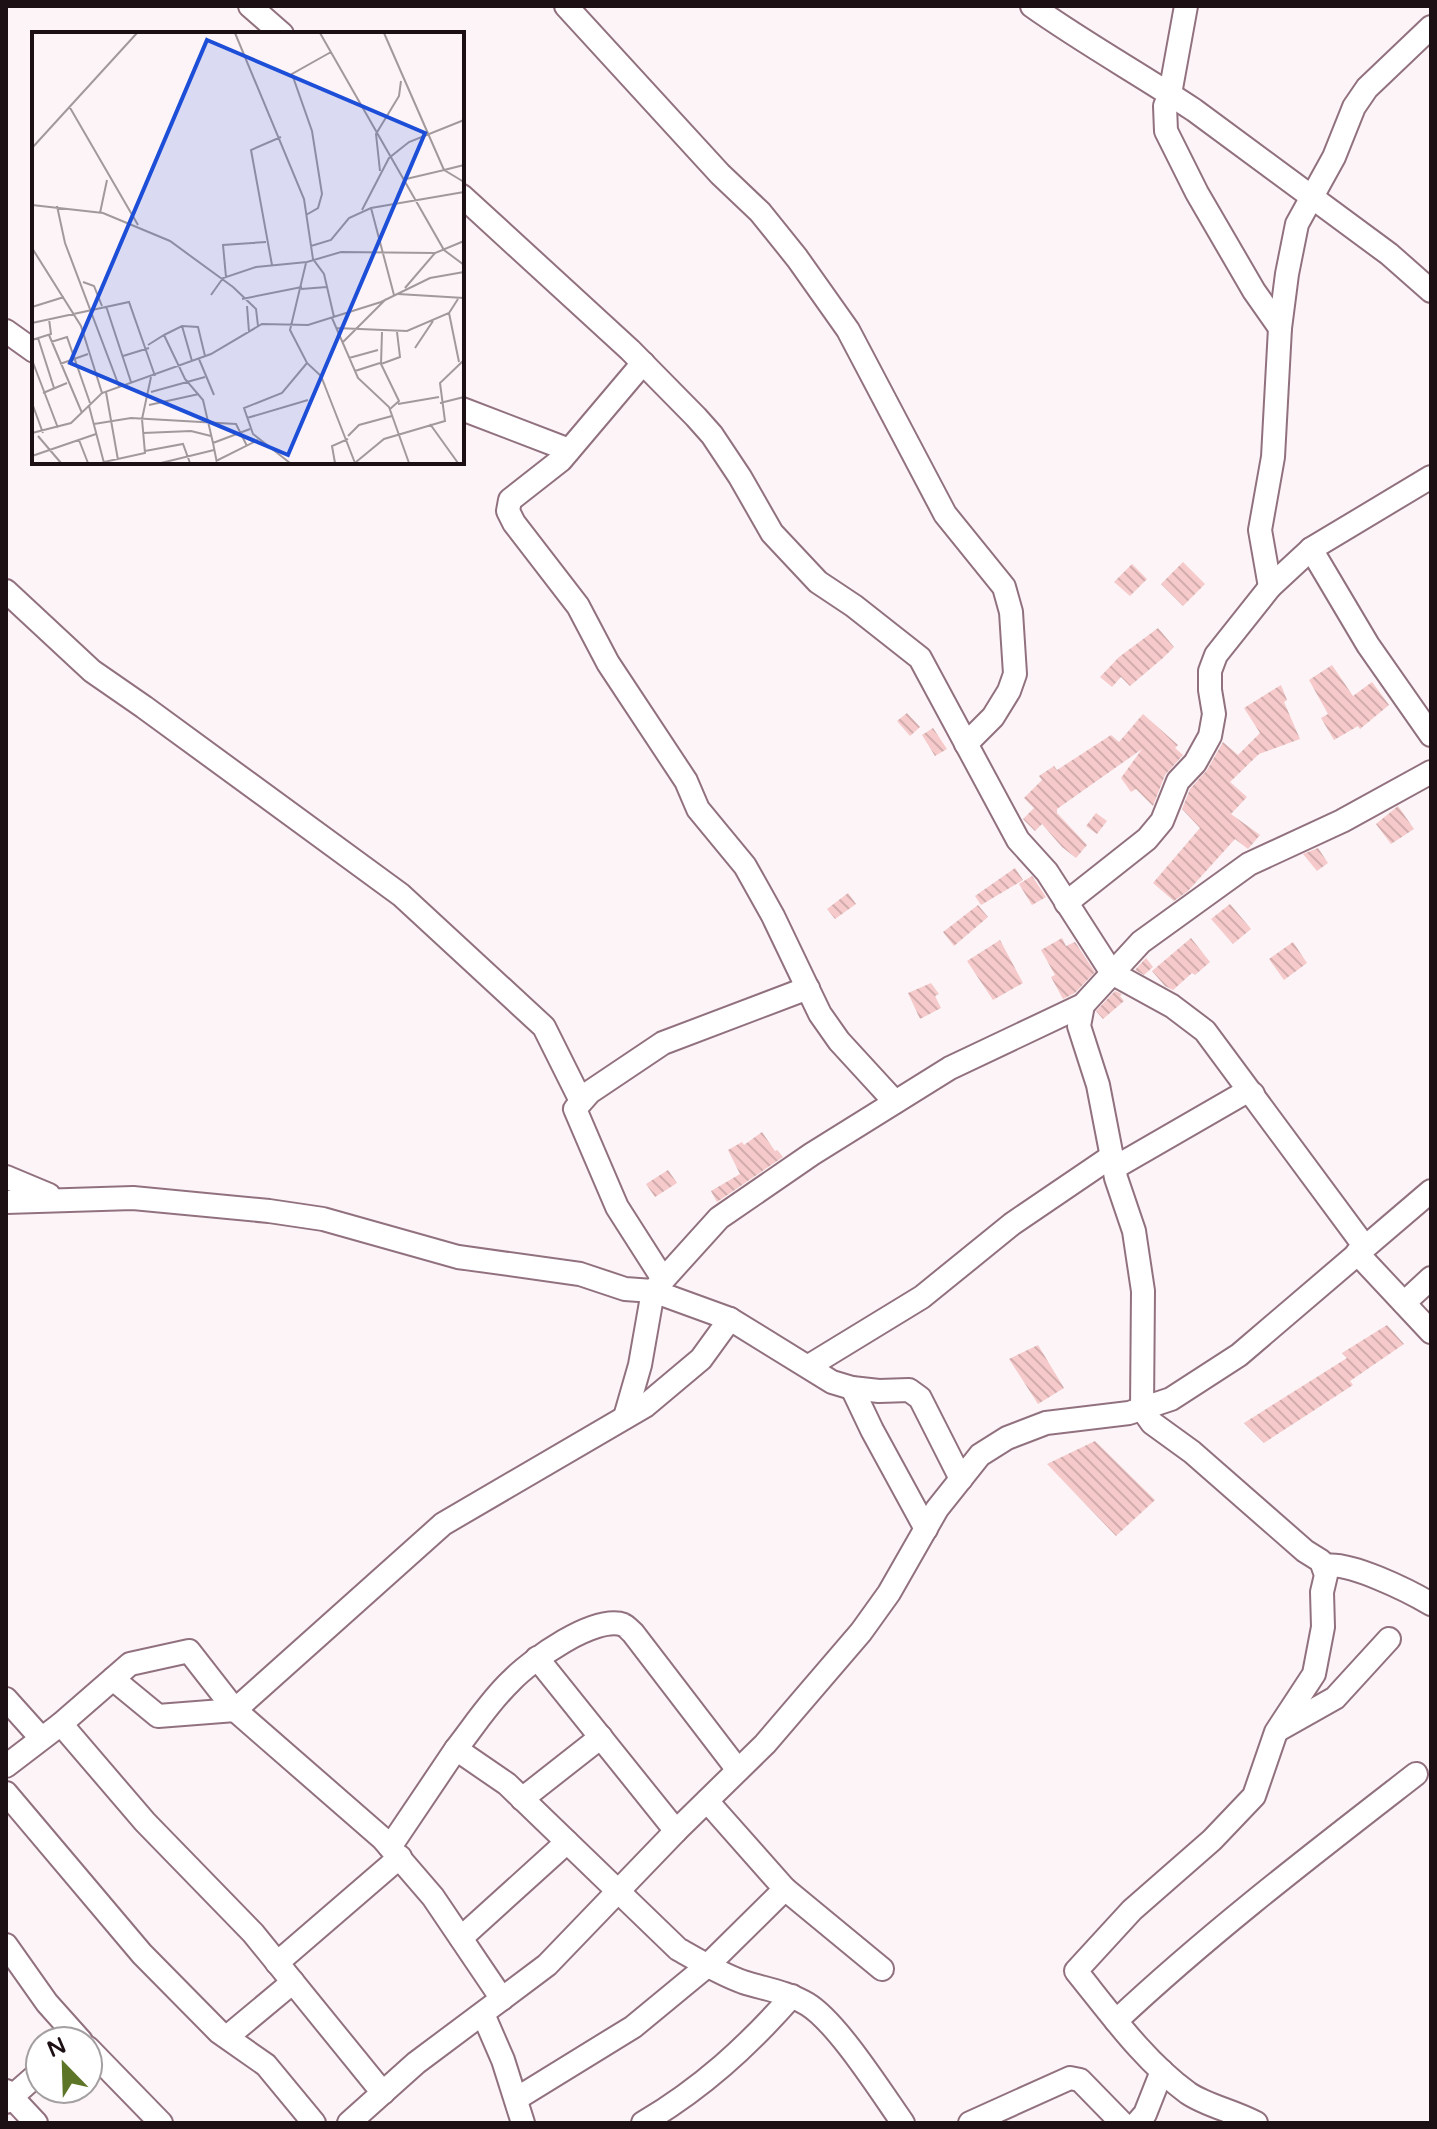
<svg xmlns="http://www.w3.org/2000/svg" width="1437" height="2129" font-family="'Varela Round',sans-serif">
  <defs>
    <pattern id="building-back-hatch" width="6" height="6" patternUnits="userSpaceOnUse" patternTransform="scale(2)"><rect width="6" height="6" fill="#f6caca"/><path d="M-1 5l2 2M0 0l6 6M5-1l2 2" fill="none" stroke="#d2acad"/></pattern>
  </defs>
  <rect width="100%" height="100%" fill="#fcf4f7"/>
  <!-- building -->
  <g fill="url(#building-back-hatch)">
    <polygon points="1183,562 1205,584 1183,606 1161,584"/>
    <polygon points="1132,564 1147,579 1130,596 1114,582"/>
    <polygon points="1158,628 1174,647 1163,658 1130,686 1121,677 1112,687 1100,677 1119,657"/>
    <polygon points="1332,665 1353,696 1372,682 1389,705 1360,729 1358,726 1334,740 1321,718 1328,714 1309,680"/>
    <polygon points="1281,685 1287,700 1284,702 1300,739 1259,754 1230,782 1247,797 1231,814 1260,835 1248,849 1235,839 1188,891 1174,901 1153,883 1200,828 1182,809 1190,789 1207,770 1223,742 1238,755 1260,733 1244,708"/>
    <polygon points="907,713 920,727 910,736 897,721"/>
    <polygon points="1143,714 1178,745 1175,748 1183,755 1165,775 1153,806 1136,789 1131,792 1121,778 1142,749 1057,809 1057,813 1087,845 1076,858 1062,847 1042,824 1035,831 1023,819 1034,808 1024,798 1042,780 1039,776 1054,766 1057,770 1111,735 1119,742"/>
    <polygon points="933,728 947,749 935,756 922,735"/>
    <polygon points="1398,806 1414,829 1391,844 1376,824"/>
    <polygon points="1096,813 1107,821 1097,834 1086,826"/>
    <polygon points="1318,848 1328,863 1317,871 1303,854"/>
    <polygon points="1015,868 1023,880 981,905 975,896"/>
    <polygon points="1032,876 1046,897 1032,905 1019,884"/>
    <polygon points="848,893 856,904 835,919 827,909"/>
    <polygon points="1230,904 1251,929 1233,944 1211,919"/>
    <polygon points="978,905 988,917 954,946 943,932"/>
    <polygon points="1062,938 1066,946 1075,942 1095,972 1075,993 1063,999 1051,977 1055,975 1041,950"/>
    <polygon points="1191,938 1210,962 1195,975 1192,973 1173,990 1165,986 1152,971"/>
    <polygon points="1000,940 1023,983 993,1000 967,961"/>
    <polygon points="1293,942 1307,963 1284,980 1269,959"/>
    <polygon points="1146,958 1153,967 1144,975 1135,970"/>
    <polygon points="931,983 939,994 935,996 941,1008 920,1019 908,993"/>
    <polygon points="1115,991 1122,994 1120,996 1124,1001 1103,1019 1096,1011"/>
    <polygon points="762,1132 775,1151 777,1150 783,1157 717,1202 711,1191 740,1174 728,1150 742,1142 744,1145"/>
    <polygon points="668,1170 677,1183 655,1197 646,1184"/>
    <polygon points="1387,1325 1404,1344 1350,1381 1353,1385 1264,1443 1244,1423 1347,1358 1342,1353"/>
    <polygon points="1038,1345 1064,1388 1038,1404 1009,1359"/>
    <polygon points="1095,1441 1155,1500 1116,1536 1047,1464"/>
  </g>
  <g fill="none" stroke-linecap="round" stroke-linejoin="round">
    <defs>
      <g id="minor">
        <polyline points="250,6 282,34"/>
        <polyline points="566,6 720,174 760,212 797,258 848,330 945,514 1004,587 1011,612 1015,674 1009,691 993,717 966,744"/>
        <path d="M1032,6C1084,43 1140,74 1194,110L1389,254L1431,291"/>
        <polyline points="1186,6 1170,94 1165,106 1166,131 1197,193 1254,291 1280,328"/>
        <polyline points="462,196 630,350 696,417 712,435 740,477 772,533 818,582 854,606 920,658 1018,840 1047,872 1112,973 1172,1006 1205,1031 1365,1247"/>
        <polyline points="6,331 34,351"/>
        <polyline points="643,363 561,460 510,500 508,511 514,523 578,606 608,663 686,781 698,809 745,866 773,916 820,1014 839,1041 895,1102"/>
        <polyline points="462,409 569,450"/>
        <polyline points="1311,549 1368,645 1431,735"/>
        <polyline points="1270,587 1260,530 1273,457 1280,328 1287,274 1297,224 1334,157 1354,107 1367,88 1431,27"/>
        <polyline points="6,591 92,671 144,707 401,895 544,1027 581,1101"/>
        <polyline points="1066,903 1147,839 1162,821 1178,781 1195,763 1210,736 1214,714 1210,690 1210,671 1216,655 1270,587 1311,549 1431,477"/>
        <path d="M1083,1005L1079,1026L1098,1085L1116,1178L1134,1231L1143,1291L1142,1409L1152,1423L1192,1452L1305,1551L1321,1561L1326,1575L1322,1592L1323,1627L1314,1674L1276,1732L1254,1796L1212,1840L1132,1910L1076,1971C1110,2013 1144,2061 1188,2093C1207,2106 1234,2111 1256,2123"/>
        <polyline points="1114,1168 1244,1093 1253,1094"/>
        <polyline points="6,1177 49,1195"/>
        <polyline points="6,1202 133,1198 269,1211 323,1219 458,1257 580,1274 625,1289 653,1291 730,1319 832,1382 852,1388 879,1391 909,1390 920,1398 961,1479"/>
        <polyline points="1357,1253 1431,1332"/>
        <polyline points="663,1279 617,1207 575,1109 590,1092 663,1043 808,988"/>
        <polyline points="1404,1303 1431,1278"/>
        <polyline points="809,1366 922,1297 1012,1224 1112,1156"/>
        <polyline points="852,1388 872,1430 926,1529"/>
        <polyline points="625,1417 640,1365 653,1291 719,1218 812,1154 950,1068 1083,1005 1141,942 1249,864 1342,821 1431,772"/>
        <path d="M1325,1566C1349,1561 1409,1591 1431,1604"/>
        <polyline points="537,1658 676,1831"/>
        <polyline points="113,1679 158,1716 235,1710 443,1524 645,1406 701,1359 730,1319"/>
        <polyline points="6,1699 41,1738"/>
        <polyline points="61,1724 145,1822 253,1933 383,2093"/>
        <polyline points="1280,1729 1335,1698 1389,1639"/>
        <path d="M456,1749C474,1726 490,1701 511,1681C530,1661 595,1614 624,1625C625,1625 632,1632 633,1633L738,1770"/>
        <polyline points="6,1766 61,1724 130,1664 189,1651 235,1710 383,1839 433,1897 502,1999"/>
        <polyline points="6,1793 142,1954 219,2032 266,2065 314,2123"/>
        <polyline points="522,1799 601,1737"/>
        <polyline points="707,1801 785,1889 882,1969"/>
        <path d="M390,1847L456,1749L507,1784L678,1949C699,1961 720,1974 743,1982C765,1989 787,1992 807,2004C837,2022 881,2092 903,2123"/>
        <polyline points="461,1938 567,1842"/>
        <polyline points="6,1945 47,2003 81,2041"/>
        <polyline points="277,1963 400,1857"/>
        <polyline points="483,2014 503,2060 523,2123"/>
        <path d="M1116,2021C1211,1932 1313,1854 1416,1774"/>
        <polyline points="227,2037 293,1982"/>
        <polyline points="88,2048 161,2123"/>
        <polyline points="6,2091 36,2123"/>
        <polyline points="516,2099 633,2027 707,1966 785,1889"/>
        <polyline points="6,2102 40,2072"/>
        <polyline points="349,2123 416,2063 547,1965 676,1831 765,1744 861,1632 889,1593 937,1509 980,1455 1007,1438 1046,1423 1129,1413 1171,1399 1239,1355 1431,1191"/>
        <path d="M643,2123C702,2088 747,2047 792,1996"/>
        <polyline points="970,2123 1070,2078 1080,2080 1122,2123"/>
        <polyline points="1137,2123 1145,2114 1162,2071"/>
      </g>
    </defs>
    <!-- minor casing -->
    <use href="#minor" stroke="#92717f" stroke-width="26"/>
    <!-- minor -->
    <use href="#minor" stroke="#fff" stroke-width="22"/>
  </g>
  <!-- overview -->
  <g transform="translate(32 32)">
    <rect width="432" height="432" fill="#fcf4f7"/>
    <path fill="none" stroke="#a2999d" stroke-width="2" d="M203,1L272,167L281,227L292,242L302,285M288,1L412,218L432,233M352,1L412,138L432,133M37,74L106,193M0,116L105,1M348,139L344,102L367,64L369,49M374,147L412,138L432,150M0,173L71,181L138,209L201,255L224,277L226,294M25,174L33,211L87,354M339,176L362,263M330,178L357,126L377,110L432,88M68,181L75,148M274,183L286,176L290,162L280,99L260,42L299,20M279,214L299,208L317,186L339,176L432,160M0,216L49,294L70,361M274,231L258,298L275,331L289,344L323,431M240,233L219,118L249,105M194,245L191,213L234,210M51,250L62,254L70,274M373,256L403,221L432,209M269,257L295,255M366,262L432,266M179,263L191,246L224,235L275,230L309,220L403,221M210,267L270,255M74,274L99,350M215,274L217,300M0,275L32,265M417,281L427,330M300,286L326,346L357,375L377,431M0,291L97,270L123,344M150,294L160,329M304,296L375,299L417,281L426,267M350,300L349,332L367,369L358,377M17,303L50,381M132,303L150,294L166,295L173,324M6,306L22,356M0,308L19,302L17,287M19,310L35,305L58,371M310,311L354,267M116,313L132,303L153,347L171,368L181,411M383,316L401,289M91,324L117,316M317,326L346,318M167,327L182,363M0,328L26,396M28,332L56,322M349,332L368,325L365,300M323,339L348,331M74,360L86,428M119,360L173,345M11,361L35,351M0,371L11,401M408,371L432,365M366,372L407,365M117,373L167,362M57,374L72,431M215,386L276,368M62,392L99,386L204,392L215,414M398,392L426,431M0,401L39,391L70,361L179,322L230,292L276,293L349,270L398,246L432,240M111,401L159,399L179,404M6,404L29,431M316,404L327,393L360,384M47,408L56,431M113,419L151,412L158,431M0,424L64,402M184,429L226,408M72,430L113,421L110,387L119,345M324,430L352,407L413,389L408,351L432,328M129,431L182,418M185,431L181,411L218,397M258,431L221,402L212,376L250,361L275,331M303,431L300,414L316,407"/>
    <path fill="#1d4ed8" fill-opacity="0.15" stroke="#1d4ed8" stroke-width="4" d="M175,8L393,101L256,423L38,331Z"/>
    <rect width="432" height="432" fill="none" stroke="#1c1015" stroke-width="4"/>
  </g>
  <!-- border -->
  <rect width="1437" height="2129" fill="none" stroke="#1c1015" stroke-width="16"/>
  <!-- north arrow -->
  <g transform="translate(64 2065) rotate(337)"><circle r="38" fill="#ffffff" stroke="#a49fa1" stroke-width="2"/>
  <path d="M0-6L14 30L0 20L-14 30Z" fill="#5d7527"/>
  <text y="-12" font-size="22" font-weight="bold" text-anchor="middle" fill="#1c1015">N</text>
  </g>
</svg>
